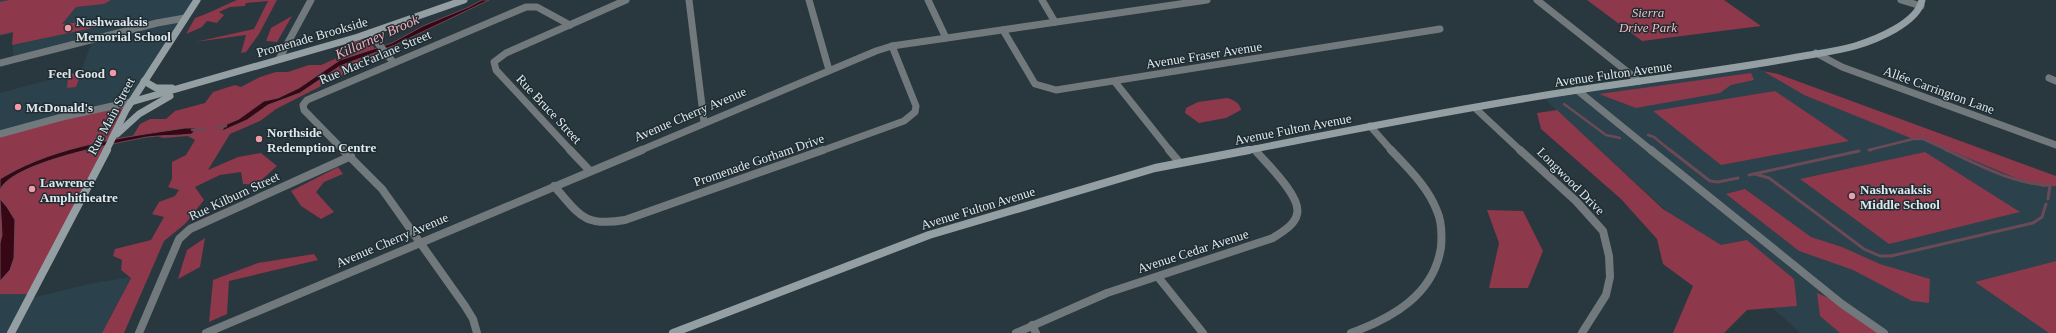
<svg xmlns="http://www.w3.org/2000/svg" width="2056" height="333" font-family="Georgia,serif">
  <rect width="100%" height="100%" fill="#29373e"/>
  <!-- built -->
  <g fill="#2b414b">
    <polygon points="0,0 197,0 131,102 0,134 0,93 81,71 93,39 13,60 13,33 0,36"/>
    <polygon points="1753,65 1781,81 2056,183 2056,333 1800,333 1541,96"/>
    <polygon points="131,277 102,333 0,333 0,294 33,294 31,298 89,284"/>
  </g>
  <!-- green -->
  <g fill="#8d384b">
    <polygon points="9,0 111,0 104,4 76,7 62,24 103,20 102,26 12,45 13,32 0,35 0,2"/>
    <path d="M237,0H277L259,34L246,52L241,53L246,35L195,42L254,29L268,1L246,3L245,6L230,7L219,12L224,15L217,23L207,21L202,27L186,34L195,18C210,13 222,6 237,0Z"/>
    <polygon points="1587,0 1724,0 1761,26 1642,41"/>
    <polygon points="292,16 277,42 266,41 271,28"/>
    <polygon points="360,40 369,42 380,54 347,73 276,109 260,121 230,134 208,170 238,157 261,153 277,166 256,185 243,184 241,172 220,175 195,187 204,200 185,224 164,241 124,333 102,333 131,278 121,270 122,260 113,256 115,249 151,240 164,217 152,214 159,202 175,196 179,190 168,187 172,179 172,162 186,155 195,140 188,136 163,138 152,134 131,139 140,124 150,119 166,119 175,111 205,103 213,92 235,85 241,87 260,77 276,72 288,72 309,65 321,65 337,58 345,51 344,45"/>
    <polygon points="82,71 76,87 67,88 68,77 63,76"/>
    <polygon points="1763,71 1778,74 2056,176 2056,186 2043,187 2018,179 1923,139 1913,139 1804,95"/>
    <polygon points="1751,73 1754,80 1731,85 1720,93 1636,108 1599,94"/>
    <polygon points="1775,91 1849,141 1721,165 1653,111"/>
    <path d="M1227,98C1234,100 1240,103 1241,110L1226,118L1199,123L1185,113L1186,108L1198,102Z"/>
    <polygon points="131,102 33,294 0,294 0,134"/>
    <polygon points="1557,110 1663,209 1721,245 1747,240 1794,279 1797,306 1747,310 1724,333 1673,333 1693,286 1663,264 1657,239 1621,199 1541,129 1537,113"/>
    <polygon points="1925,152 2020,212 1889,244 1800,179"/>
    <polygon points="338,167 343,174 324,182 316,192 334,212 321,219 301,206 291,191"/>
    <polygon points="1745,189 1811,237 1842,247 1880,264 1930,279 1929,303 1912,301 1853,270 1799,251 1726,194"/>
    <polygon points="1487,210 1523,211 1543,251 1528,288 1489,288 1499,243"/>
    <polygon points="205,238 200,267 178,279 187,250"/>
    <polygon points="314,254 318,260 229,281 227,314 209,322 213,280 258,263"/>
    <polygon points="2056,261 2056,333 2049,333 1975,282"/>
    <polygon points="1817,293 1842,304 1884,333 1840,333 1820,316"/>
  </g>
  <!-- water -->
  <g fill="#380715" stroke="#6a4a56">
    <polygon points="482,0 489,0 395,45 340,66 300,93 268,105 247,120 222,131 225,125 239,119 264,101 278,98 299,88 340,60 392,43 423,26 469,7"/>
    <path d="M185,128H196L192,134C177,136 162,135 147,137C117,143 12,162 0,190V179L5,176C58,145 126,137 185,128Z"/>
    <polygon points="0,199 7,207 15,220 14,258 10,270 0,281 0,243 2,235"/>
  </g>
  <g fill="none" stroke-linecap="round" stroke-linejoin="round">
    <!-- stream-far1 -->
    <g stroke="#6a4a56" stroke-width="2.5">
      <polyline points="1564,104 1606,135 1620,138"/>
      <polyline points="216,128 226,126"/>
      <polyline points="192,130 205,129"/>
      <polyline points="1648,135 1654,137 1671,151"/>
      <polyline points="1869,150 1913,139 1923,139 1949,151"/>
    </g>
    <!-- stream -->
    <g stroke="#6a4a56" stroke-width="3">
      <polyline points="1670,150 1710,181 1718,182 1738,178"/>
      <polyline points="1869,150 1871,150"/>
      <path d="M1946,150C1978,164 2014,185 2050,185L2048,199"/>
      <polyline points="1755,174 1769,178 1864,249 1880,256 1891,256 2033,223 2042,217 2046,204"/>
      <polyline points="1749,175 1859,151"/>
    </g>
    <!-- street-far1 -->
    <g stroke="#72797c" stroke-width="7">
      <polyline points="689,0 704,122"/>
      <polyline points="809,0 829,70"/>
      <polyline points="928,0 946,38"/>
      <polyline points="1042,0 1055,22"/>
      <polyline points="1537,0 1639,81"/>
      <polyline points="1901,0 1921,6"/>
      <polyline points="1003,30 1035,84 1056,90 1440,29"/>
      <polyline points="370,33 393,62"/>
      <polyline points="1816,53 1842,67 2056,145"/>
      <polyline points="279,59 311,0"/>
      <polyline points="0,63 157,23 185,18"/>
      <polyline points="2049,78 2056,81"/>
      <polyline points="1115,82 1170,151"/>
      <polyline points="1577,90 1652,151"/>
      <polyline points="1475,108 1521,151"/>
      <polyline points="1370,126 1392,151"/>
      <polyline points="0,134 62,117 131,102"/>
      <polyline points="1255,149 1256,151"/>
      <polyline points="344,151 304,110 303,105 307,100 526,7 537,7 570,25"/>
      <polyline points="571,151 496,70 494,62 506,53 626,0"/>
      <polyline points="639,151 876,51 892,46 1207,0"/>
      <polyline points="821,151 904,121 915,112 916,106 892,46"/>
    </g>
    <!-- street -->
    <g stroke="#72797c" stroke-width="8">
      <polyline points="343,150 382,189 465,306 473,319 477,333"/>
      <polyline points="570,150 590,171"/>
      <polyline points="1169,150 1180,163"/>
      <polyline points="1520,150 1576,201 1603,231 1609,256 1610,277 1606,295 1582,333"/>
      <polyline points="1651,150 1842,304 1884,333"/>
      <path d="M554,186C580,215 583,227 625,220L823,150"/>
      <polyline points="1158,277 1203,333"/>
      <polyline points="1032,325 1036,333"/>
      <polyline points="139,333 179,239 190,229 351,156"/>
      <polyline points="206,333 642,150"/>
      <path d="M1016,333L1107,293L1273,238C1282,232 1295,225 1297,214C1302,197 1266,163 1255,150"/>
      <path d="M1351,333C1392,318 1434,295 1441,247C1442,235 1442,222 1437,211C1428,187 1408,168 1391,150"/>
    </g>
    <!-- secondary-far1 -->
    <g stroke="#949fa4" stroke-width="7">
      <polyline points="144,81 156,88 172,88"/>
      <polyline points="131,102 358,37 464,0"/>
      <polyline points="117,134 139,114 170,96"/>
      <polyline points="106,151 126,110 197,0"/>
      <path d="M1244,151C1355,129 1467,107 1578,90C1650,79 1721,71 1792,58C1813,54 1834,52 1855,46C1875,40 1918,23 1922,0"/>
    </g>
    <!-- secondary -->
    <g stroke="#949fa4" stroke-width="8">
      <polyline points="11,333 107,150"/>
      <polyline points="673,333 929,235 1155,168 1249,150"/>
    </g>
  </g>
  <!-- markers -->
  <g fill="#f39aa8" stroke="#1f2d33" stroke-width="1.5">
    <circle cx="68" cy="28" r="4"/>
    <circle cx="113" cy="73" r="4"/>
    <circle cx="18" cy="107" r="4"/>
    <circle cx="259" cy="139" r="4"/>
    <circle cx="32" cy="189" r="4"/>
    <circle cx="1852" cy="196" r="4"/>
  </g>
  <g text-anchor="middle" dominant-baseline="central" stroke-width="3" stroke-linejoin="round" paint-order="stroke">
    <!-- park labels -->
    <g font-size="13" font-style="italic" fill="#f1bbc2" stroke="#1f2d33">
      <text x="1648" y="12">Sierra<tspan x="1648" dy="15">Drive Park</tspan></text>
    </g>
    <!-- poi labels -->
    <g font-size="13" font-weight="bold" fill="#dfe8ec" stroke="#1f2d33" text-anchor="start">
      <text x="76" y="21">Nashwaaksis<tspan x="76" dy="15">Memorial School</tspan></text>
      <text x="105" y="73" text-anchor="end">Feel Good</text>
      <text x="26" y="107">McDonald's</text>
      <text x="267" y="132">Northside<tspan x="267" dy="15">Redemption Centre</tspan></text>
      <text x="40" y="182">Lawrence<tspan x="40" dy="15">Amphitheatre</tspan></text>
      <text x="1860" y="189">Nashwaaksis<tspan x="1860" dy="15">Middle School</tspan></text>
    </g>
    <!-- street labels -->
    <g font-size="13" fill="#dfe8ec" stroke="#1f2d33">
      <text transform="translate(312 37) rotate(-16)">Promenade Brookside</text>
      <text transform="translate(1204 55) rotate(-9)">Avenue Fraser Avenue</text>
      <text transform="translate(375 57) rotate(-23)">Rue MacFarlane Street</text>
      <text transform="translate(1613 74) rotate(-8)">Avenue Fulton Avenue</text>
      <text transform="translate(1939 90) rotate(20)">Allée Carrington Lane</text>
      <text transform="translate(549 109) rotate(47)">Rue Bruce Street</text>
      <text transform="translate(690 114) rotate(-23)">Avenue Cherry Avenue</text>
      <text transform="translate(111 116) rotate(-62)">Rue Main Street</text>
      <text transform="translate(1293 129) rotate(-11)">Avenue Fulton Avenue</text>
      <text transform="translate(759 160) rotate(-19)">Promenade Gorham Drive</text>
      <text transform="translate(1571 181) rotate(45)">Longwood Drive</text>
      <text transform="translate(234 196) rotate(-25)">Rue Kilburn Street</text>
      <text transform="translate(978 208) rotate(-17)">Avenue Fulton Avenue</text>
      <text transform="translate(392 240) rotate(-23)">Avenue Cherry Avenue</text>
      <text transform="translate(1193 251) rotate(-18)">Avenue Cedar Avenue</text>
    </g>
    <!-- water labels -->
    <g font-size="14" font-style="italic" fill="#fbacb8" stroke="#1f2d33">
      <text transform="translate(377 37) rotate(-24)">Killarney Brook</text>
    </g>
  </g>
</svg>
